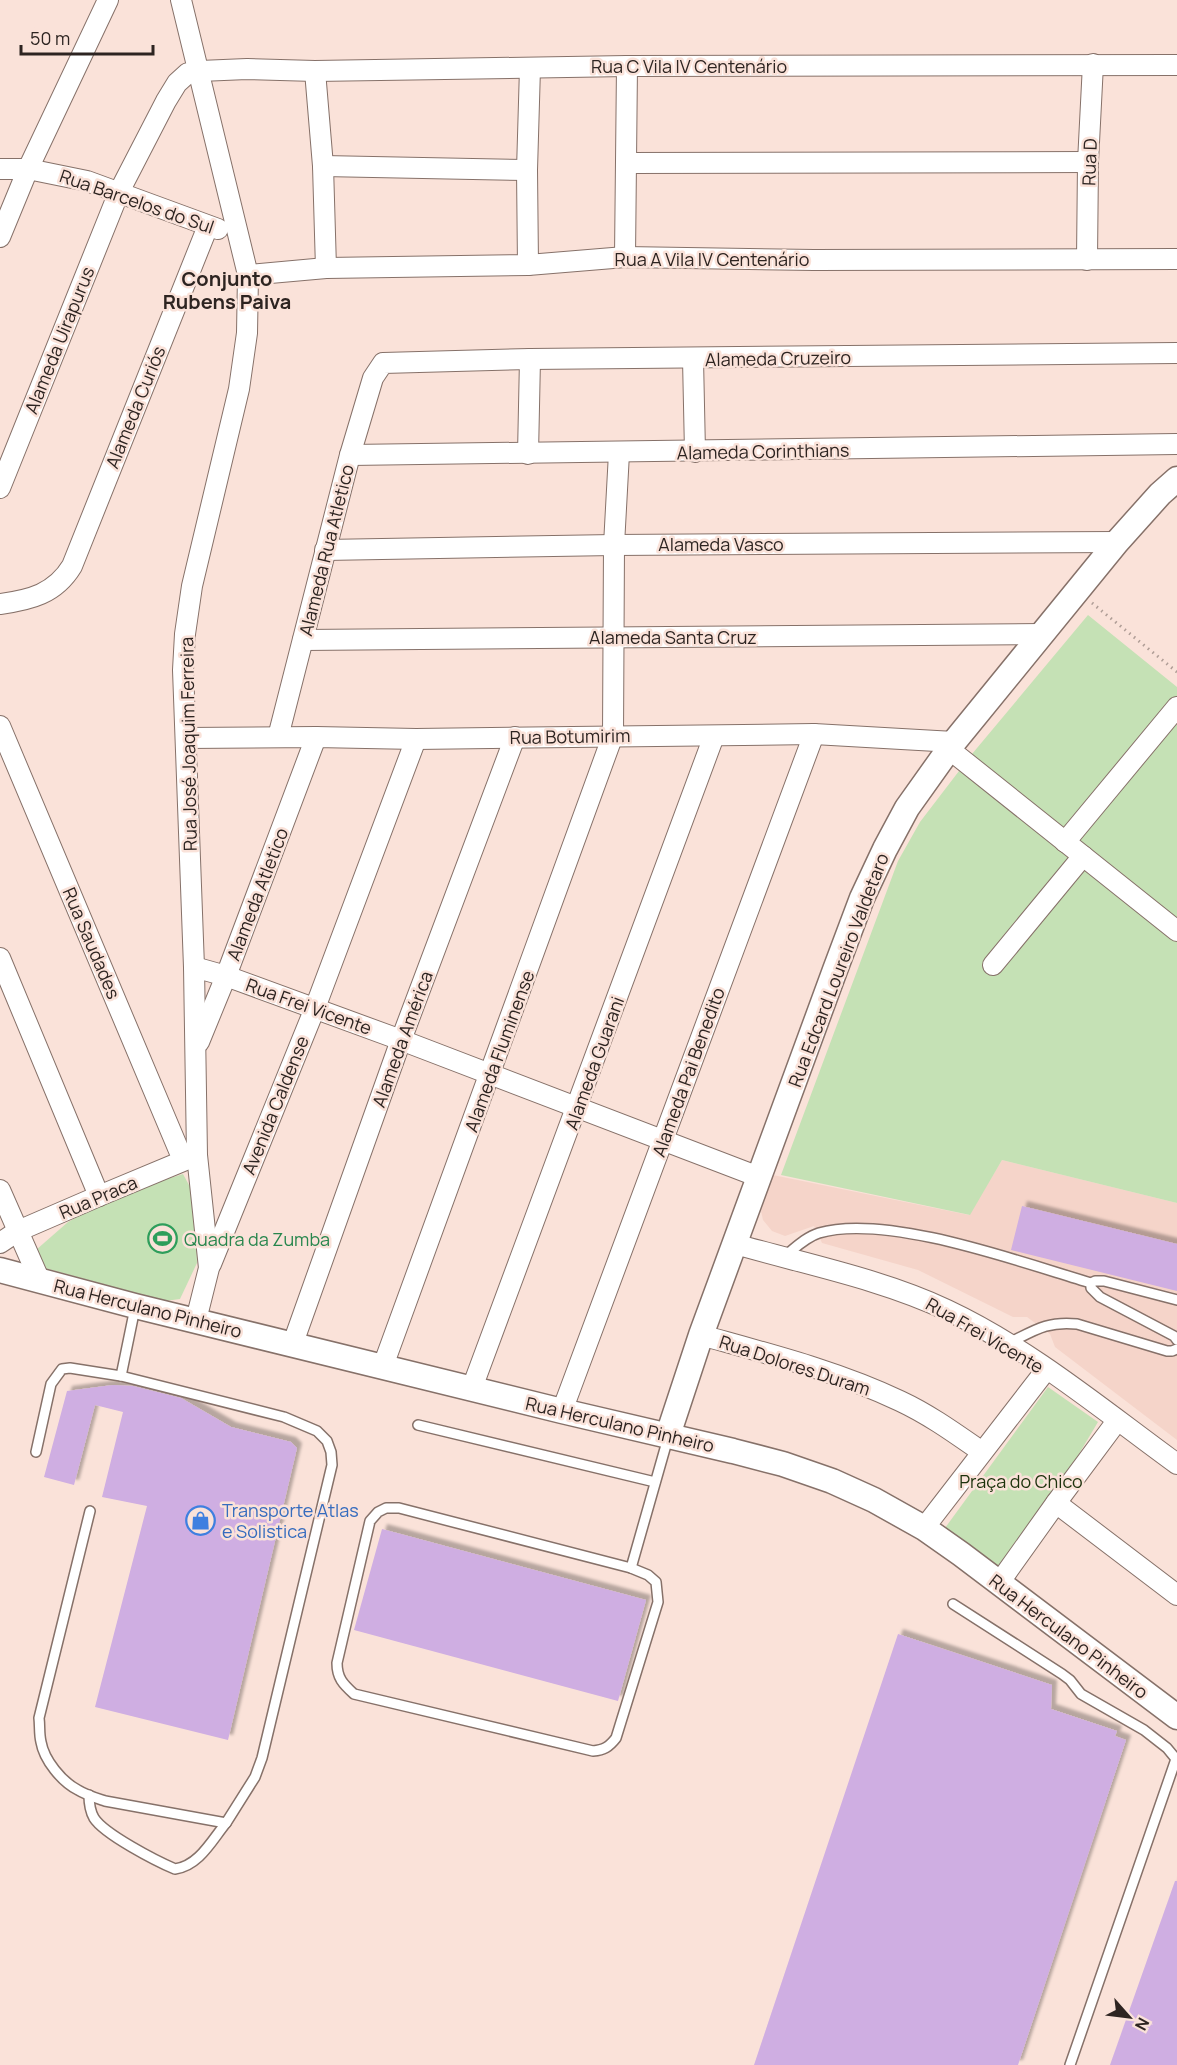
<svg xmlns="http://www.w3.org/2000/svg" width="1177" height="2065" font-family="Manrope,sans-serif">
  <defs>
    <filter id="shadow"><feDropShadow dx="5" dy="-5" stdDeviation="1.5" flood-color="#0004"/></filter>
  </defs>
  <rect width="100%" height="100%" fill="#fae2d9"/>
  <!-- built -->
  <polygon fill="#f5d4c9" points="1002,1160 1177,1203 1177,1440 1055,1347 1050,1334 1027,1317 1013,1317 918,1270 822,1243 814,1226 785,1236 772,1231 763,1220 761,1211 773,1175 969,1215"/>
  <!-- green -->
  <g fill="#c5e1b5">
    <polygon points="1088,615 1177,687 1177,1203 1002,1160 970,1215 781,1175 898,861 920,822 972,754"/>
    <polygon points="183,1174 195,1196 197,1263 180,1299 165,1301 41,1267 36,1250 68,1222 119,1194"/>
    <polygon points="1048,1387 1098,1422 1052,1499 993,1574 945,1528"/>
  </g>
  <!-- building -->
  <g fill="#cfaee2" filter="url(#shadow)">
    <polygon points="1022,1206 1177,1244 1177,1291 1011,1250"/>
    <polygon points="113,1385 133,1386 181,1398 231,1427 291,1442 297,1448 228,1740 95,1707 147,1506 102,1497 123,1412 95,1405 74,1485 44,1477 67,1391"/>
    <polygon points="382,1529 646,1600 618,1701 354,1630"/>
    <polygon points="898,1634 1052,1685 1051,1709 1117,1731 1115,1736 1126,1740 1018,2065 754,2065"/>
    <polygon points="1175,1881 1177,1881 1177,2065 1110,2065"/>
  </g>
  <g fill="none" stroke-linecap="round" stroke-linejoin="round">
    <defs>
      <g id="service">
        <path d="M785,1256C795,1248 806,1237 819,1233C887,1213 1023,1263 1091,1283"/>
        <polyline points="1177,1300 1104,1281 1095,1281 1091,1283 1091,1288 1100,1297 1174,1336 1177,1340"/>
        <path d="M1009,1343C1035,1330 1047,1321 1077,1324L1167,1351H1172L1177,1349"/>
        <polyline points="121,1376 135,1308"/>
        <polyline points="418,1425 655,1482"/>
        <path d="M36,1452L51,1384L62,1369L70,1368L121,1376L284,1417L317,1431L327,1441L331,1452L332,1465L262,1758L255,1777L226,1823L105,1801C96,1798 86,1795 78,1790C62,1782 44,1760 41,1742C39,1734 40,1726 39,1718L90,1511"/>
        <path d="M386,1508H399L631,1568L648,1575L656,1582L658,1602L616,1738C609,1747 604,1750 593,1751L354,1694C343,1684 337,1678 337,1663L370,1521L378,1512Z"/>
        <polyline points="631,1568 668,1438"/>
        <polyline points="953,1604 1062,1674 1070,1680 1081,1694 1144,1730 1167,1748 1176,1759 1070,2065"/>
        <path d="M89,1795C89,1804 90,1811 94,1818C104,1834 156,1861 175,1869C199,1866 212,1840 226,1823"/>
      </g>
      <g id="minor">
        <polyline points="181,0 248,275 247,333 239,389 192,586 185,634 183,670 194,967 197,1155 209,1268 196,1320"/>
        <polyline points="315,71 323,166 326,268"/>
        <polyline points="627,163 1088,162"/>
        <polyline points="323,166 527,170"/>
        <polyline points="0,169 28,169 87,181 218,229"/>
        <polyline points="0,237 28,169 108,0"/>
        <polyline points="625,257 627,66"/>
        <polyline points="1087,260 1088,162 1093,64"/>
        <polyline points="528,265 527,170 530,68"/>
        <polyline points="248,275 326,268 528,265 625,257 814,260 1177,259"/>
        <polyline points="693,359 695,452"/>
        <polyline points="528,454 530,359"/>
        <polyline points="350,455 1177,444"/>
        <polyline points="0,488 119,192 166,101 177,83 188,73 200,71 247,69 315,71 627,66 1177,65"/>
        <polyline points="325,550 614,545 1117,542"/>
        <path d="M0,604C30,600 55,594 72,566L208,226"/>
        <polyline points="303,640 1043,634"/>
        <polyline points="0,726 183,1160"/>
        <polyline points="278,737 350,455 373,378 383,363 530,359 1177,353"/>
        <polyline points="186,738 316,737 416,739 814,734 954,742"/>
        <polyline points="949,749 1177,931"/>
        <polyline points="1065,842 1177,707"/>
        <polyline points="0,958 99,1196"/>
        <polyline points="993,965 1083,856"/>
        <polyline points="194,967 226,976 401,1040 759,1177"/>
        <polyline points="199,1042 226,976 316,737"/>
        <polyline points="0,1190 40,1281"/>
        <polyline points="0,1243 18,1231 99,1196 195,1156"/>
        <path d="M735,1244C805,1264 881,1279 947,1310C1030,1349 1104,1411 1177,1464"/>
        <polyline points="211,1264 315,1008 416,739"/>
        <path d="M701,1335C769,1354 837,1371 900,1401C930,1415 956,1434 982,1452"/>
        <polyline points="293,1343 401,1040 515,737"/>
        <polyline points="383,1366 613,735 614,545 619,453"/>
        <polyline points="472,1388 714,736"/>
        <polyline points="562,1411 814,734"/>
        <polyline points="1056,1503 1177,1595"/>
        <polyline points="924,1528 1046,1370"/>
        <polyline points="999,1583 1056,1503 1117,1421"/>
      </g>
      <g id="tertiary">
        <polyline points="0,1270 135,1306 562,1411 733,1451 783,1464 832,1481 874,1500 924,1528 961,1554 1177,1717"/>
        <polyline points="668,1435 701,1335 835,970 862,898 885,849 907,808 954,742 1117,542 1160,494 1177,479"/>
      </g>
    </defs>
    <!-- service casing -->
    <use href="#service" stroke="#867169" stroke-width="12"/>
    <!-- minor casing -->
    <use href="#minor" stroke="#867169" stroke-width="22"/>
    <!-- tertiary casing -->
    <use href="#tertiary" stroke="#867169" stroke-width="27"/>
    <!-- path -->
    <polyline stroke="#af9d96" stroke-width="3" stroke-dasharray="1.5 4.5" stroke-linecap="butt" points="1092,603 1177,672"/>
    <!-- service -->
    <use href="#service" stroke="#fff" stroke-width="9"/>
    <!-- minor -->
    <use href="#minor" stroke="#fff" stroke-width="20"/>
    <!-- tertiary -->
    <use href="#tertiary" stroke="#fff" stroke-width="24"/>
  </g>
  <!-- icons -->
  <defs>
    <symbol id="stadium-ring" viewBox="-11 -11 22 22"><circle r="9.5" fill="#fae2d9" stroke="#2e9e5b" stroke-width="1.5"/><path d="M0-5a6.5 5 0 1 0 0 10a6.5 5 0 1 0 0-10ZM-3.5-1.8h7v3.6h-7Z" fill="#2e9e5b"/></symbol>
    <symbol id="shop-ring" viewBox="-11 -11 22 22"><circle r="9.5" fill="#fae2d9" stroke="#3f7fe0" stroke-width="1.5"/><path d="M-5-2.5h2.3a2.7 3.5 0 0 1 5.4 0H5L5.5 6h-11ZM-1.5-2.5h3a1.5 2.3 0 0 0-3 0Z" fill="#3f7fe0"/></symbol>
  </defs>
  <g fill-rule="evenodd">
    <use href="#stadium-ring" x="146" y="1222" width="33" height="33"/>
    <use href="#shop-ring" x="184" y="1504" width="33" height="33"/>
  </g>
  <g text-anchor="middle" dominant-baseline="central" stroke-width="5" stroke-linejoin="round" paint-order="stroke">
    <!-- street labels -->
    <g font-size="18" fill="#2d2421" stroke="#fae2d9">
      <text x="689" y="66">Rua C Vila IV Centenário</text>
      <text transform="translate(1089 162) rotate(-88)">Rua D</text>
      <text transform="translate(137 201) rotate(19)">Rua Barcelos do Sul</text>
      <text x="712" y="259">Rua A Vila IV Centenário</text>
      <text transform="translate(59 340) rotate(-68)">Alameda Uirapurus</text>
      <text transform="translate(778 358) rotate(-1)">Alameda Cruzeiro</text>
      <text transform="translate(135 407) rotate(-68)">Alameda Curiós</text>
      <text transform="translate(763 451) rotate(-1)">Alameda Corinthians</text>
      <text x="721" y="544">Alameda Vasco</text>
      <text transform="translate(326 550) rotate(-76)">Alameda Rua Atletico</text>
      <text x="673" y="637">Alameda Santa Cruz</text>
      <text transform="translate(570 736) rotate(-1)">Rua Botumirim</text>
      <text transform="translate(188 744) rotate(-91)">Rua José Joaquim Ferreira</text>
      <text transform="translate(257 894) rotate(-69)">Alameda Atletico</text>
      <text transform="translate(92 943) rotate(67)">Rua Saudades</text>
      <text transform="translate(838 970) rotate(-69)">Rua Edcard Loureiro Valdetaro</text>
      <text transform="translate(309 1006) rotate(20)">Rua Frei Vicente</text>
      <text transform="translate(402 1039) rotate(-70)">Alameda América</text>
      <text transform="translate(499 1051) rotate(-70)">Alameda Fluminense</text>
      <text transform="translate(594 1063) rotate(-70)">Alameda Guarani</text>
      <text transform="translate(688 1072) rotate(-70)">Alameda Pai Benedito</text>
      <text transform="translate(275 1105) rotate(-68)">Avenida Caldense</text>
      <text transform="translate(98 1197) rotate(-23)">Rua Praca</text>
      <text transform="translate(148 1308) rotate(14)">Rua Herculano Pinheiro</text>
      <text transform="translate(985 1335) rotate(30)">Rua Frei Vicente</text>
      <text transform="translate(795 1365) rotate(18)">Rua Dolores Duram</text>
      <text transform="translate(620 1424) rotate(13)">Rua Herculano Pinheiro</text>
      <text transform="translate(1069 1636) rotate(37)">Rua Herculano Pinheiro</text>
    </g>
    <!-- leisure labels -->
    <g font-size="18" fill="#27864d" stroke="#fae2d9" text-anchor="start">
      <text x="184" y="1239">Quadra da Zumba</text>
    </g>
    <!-- park labels -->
    <g font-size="18" fill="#1c320c" stroke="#fae2d9">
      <text x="1021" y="1481">Praça do Chico</text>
    </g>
    <!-- shop labels -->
    <g font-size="18" fill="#366cbe" stroke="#fae2d9" text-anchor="start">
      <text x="222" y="1510">Transporte Atlas<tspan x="222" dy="21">e Solistica</tspan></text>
    </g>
    <!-- neighbourhood labels -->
    <g font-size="20" font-weight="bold" fill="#2d2421" stroke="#fae2d9">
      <text x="227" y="278">Conjunto<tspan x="227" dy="23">Rubens Paiva</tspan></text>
    </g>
  </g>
  <!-- north arrow -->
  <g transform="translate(1129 2017) rotate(118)" stroke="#fae2d9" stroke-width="4.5" paint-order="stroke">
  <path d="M0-4.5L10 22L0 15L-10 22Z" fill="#2d2421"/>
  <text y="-9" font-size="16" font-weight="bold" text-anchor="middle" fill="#2d2421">N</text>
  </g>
  <!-- scale -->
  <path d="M21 45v9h132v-9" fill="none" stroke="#2d2421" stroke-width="3"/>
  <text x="30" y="45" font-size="18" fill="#2d2421" stroke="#fae2d9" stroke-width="4.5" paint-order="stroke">50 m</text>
</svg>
